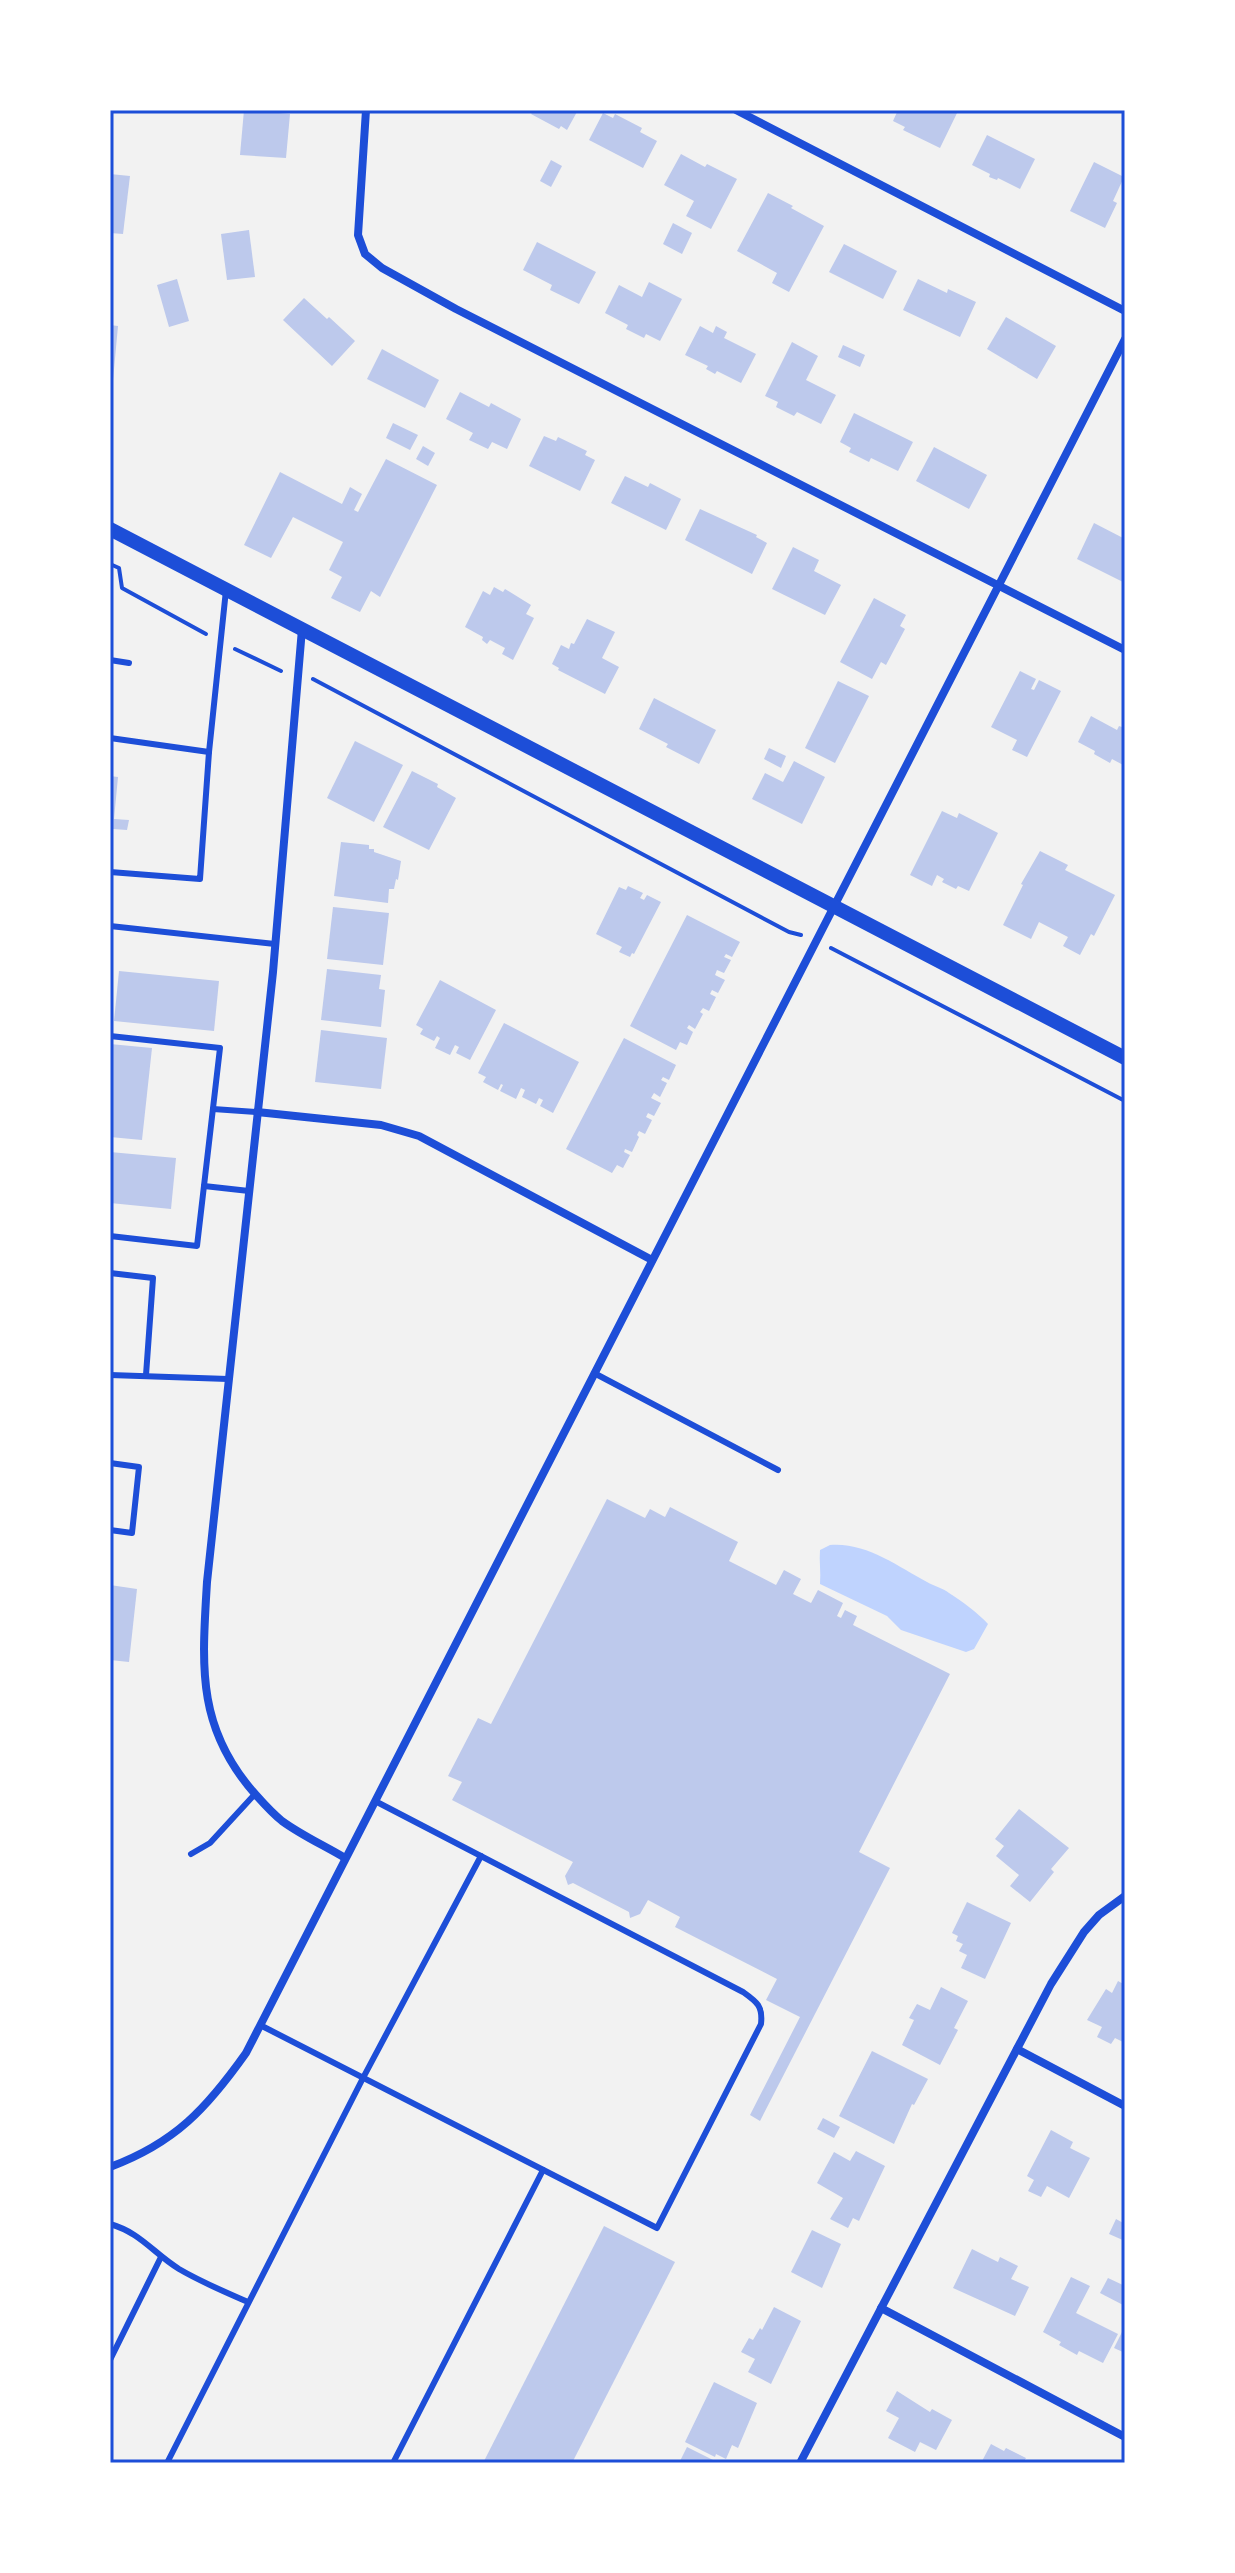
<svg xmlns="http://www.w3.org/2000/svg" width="1235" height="2573" font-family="Helvetica,sans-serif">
  <rect width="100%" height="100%" fill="#f2f2f2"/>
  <!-- water -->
  <path fill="#bfd3fe" d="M830,1545C866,1542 897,1566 927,1582C934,1586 943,1588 949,1593C962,1601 978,1613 988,1624L974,1649L966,1652L901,1630L887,1616L820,1584C821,1572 819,1561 820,1550Z"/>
  <!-- building -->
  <g fill="#bdc9ec">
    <polygon points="244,110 290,114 286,158 240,155"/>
    <polygon points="534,110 578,110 567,130 561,126 559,129 531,114"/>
    <polygon points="898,110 955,110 958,111 940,148 903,130 905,127 893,121"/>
    <polygon points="603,113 613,118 615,114 642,128 640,132 657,141 643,168 589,140"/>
    <polygon points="987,135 1035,159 1020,189 998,178 997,180 989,177 990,174 972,165"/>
    <polygon points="681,154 705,167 707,164 737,179 711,229 686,216 694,201 664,185"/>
    <polygon points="551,160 562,166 551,187 540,181"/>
    <polygon points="1094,162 1124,177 1113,201 1117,203 1105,228 1070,211"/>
    <polygon points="110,174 130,176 123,234 110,233"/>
    <polygon points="768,193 793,206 791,208 824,226 789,292 772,283 777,273 737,251"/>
    <polygon points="673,223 692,233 682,254 663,244"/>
    <polygon points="249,230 255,277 227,280 221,234"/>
    <polygon points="537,242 596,272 579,304 550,290 552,285 523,270"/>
    <polygon points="844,244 897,271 883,299 829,272"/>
    <polygon points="177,279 189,321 169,327 157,285"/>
    <polygon points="918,279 947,293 948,289 976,302 960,337 903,310"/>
    <polygon points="649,282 682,299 660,341 646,334 644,338 626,329 628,325 605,313 619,285 642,297"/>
    <polygon points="304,298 327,319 329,317 355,341 332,366 283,320"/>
    <polygon points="1006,317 1056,346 1037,379 987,349"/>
    <polygon points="110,325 118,326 112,391 110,391"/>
    <polygon points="700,326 713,333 716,326 727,332 724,338 756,354 741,383 717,371 715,374 706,369 708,366 685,355"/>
    <polygon points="792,342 818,356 806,380 836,395 821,424 797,412 794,416 776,407 778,402 765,396"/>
    <polygon points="843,345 865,355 860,367 838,357"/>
    <polygon points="382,349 439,380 425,408 367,379"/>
    <polygon points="460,392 489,407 491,403 521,419 507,449 492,442 488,449 469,440 473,433 446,419"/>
    <polygon points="854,413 913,442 898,471 871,458 869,462 849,452 851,448 840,442"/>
    <polygon points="393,423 418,435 410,450 386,438"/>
    <polygon points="544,436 556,441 558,437 587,451 585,455 595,460 580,491 529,466"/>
    <polygon points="423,446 435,453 428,466 416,459"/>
    <polygon points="934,447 987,475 969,509 916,481"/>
    <polygon points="386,459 437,485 380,597 371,591 360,612 331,598 342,577 329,570 343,542 293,517 271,558 244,545 280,472 342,504 350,487 362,494 354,510 358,512"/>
    <polygon points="625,476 648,487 650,483 681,499 666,530 611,503"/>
    <polygon points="700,509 757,535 756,537 767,543 752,574 685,540"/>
    <polygon points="1094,523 1125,539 1125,583 1077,559"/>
    <polygon points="793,547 819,560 814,571 841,585 825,615 772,589"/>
    <polygon points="494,587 503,592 505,589 531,605 526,614 534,618 513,660 502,654 505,648 490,640 487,644 482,640 483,637 465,627 483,591 490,595"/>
    <polygon points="874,598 906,615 900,626 905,629 886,665 881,662 872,679 840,662"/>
    <polygon points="587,619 615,632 602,658 619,667 605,694 558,670 559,668 552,664 561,645 569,649 571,643 574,644"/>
    <polygon points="1020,671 1036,679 1031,689 1034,690 1039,680 1061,691 1027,757 1012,750 1017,740 991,727"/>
    <polygon points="838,681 869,696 835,763 805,748"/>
    <polygon points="654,698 716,730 699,764 666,747 668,744 639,729"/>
    <polygon points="1091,716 1117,730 1119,726 1125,728 1125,766 1112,759 1110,763 1094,754 1095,751 1078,742"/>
    <polygon points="355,741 403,765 374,822 327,798"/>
    <polygon points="769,748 786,756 781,768 764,759"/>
    <polygon points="794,761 825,777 802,824 752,799 765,773 783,782"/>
    <polygon points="412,771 438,784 437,787 456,798 429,850 383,827"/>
    <polygon points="110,776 118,777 114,819 129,820 127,830 113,829 112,835 110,835"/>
    <polygon points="942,811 957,818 959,813 998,833 969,891 958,886 956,889 942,882 944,879 937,875 932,886 910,875"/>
    <polygon points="341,842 369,845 369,849 374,849 374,852 401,861 398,880 396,879 394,889 389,889 388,903 334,896"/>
    <polygon points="1040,851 1068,865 1065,870 1115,895 1094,936 1091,934 1080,955 1063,946 1068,937 1039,922 1031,939 1003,925 1023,885 1021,884"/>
    <polygon points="628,886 643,893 640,898 644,900 647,895 661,902 634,954 632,953 630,957 619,952 622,947 596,934 619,887 626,890"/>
    <polygon points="333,907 389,913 383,965 327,959"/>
    <polygon points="687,915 740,942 732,957 726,954 724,957 731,960 724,973 717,970 715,975 725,980 718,993 712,990 710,994 716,997 709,1011 703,1008 700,1012 703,1014 695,1029 689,1025 687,1028 693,1032 687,1045 680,1042 676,1050 630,1026"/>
    <polygon points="327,969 381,975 379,989 385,990 381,1027 321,1020"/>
    <polygon points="119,971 219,981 214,1031 114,1021"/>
    <polygon points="440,980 496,1010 470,1060 456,1053 459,1047 455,1045 450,1055 435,1048 440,1038 437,1036 434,1041 420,1034 423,1029 416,1025"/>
    <polygon points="504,1023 579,1062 553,1113 540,1106 543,1100 539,1098 536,1104 522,1097 525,1090 521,1088 516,1099 500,1091 503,1085 501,1084 498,1090 483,1082 486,1077 478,1073"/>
    <polygon points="321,1030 387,1038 381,1089 315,1082"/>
    <polygon points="624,1038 676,1065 669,1080 663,1077 661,1080 667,1083 660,1097 654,1093 651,1098 661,1103 654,1116 648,1113 646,1117 652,1120 645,1134 639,1131 637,1135 639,1137 632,1152 625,1149 624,1152 630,1155 623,1168 617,1165 612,1173 566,1149"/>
    <polygon points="110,1044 152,1048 142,1140 110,1137"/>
    <polygon points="110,1152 176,1158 171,1209 110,1203"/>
    <polygon points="607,1499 645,1518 650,1509 665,1517 670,1507 738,1542 729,1561 776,1585 784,1570 801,1579 793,1594 811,1603 818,1590 843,1603 837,1616 841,1618 845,1610 857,1616 853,1625 950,1674 859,1852 890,1868 760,2121 750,2115 800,2017 766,2000 777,1979 675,1927 680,1917 648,1900 640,1914 630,1918 629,1912 573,1883 568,1885 565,1876 573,1862 452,1800 462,1782 448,1776 478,1718 491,1724"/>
    <polygon points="110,1585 137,1589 129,1662 110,1660"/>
    <polygon points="1019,1809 1069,1848 1051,1869 1054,1872 1030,1902 1010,1886 1019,1875 996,1856 1004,1846 995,1839"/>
    <polygon points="967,1902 1011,1923 985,1979 961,1968 967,1955 959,1951 963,1944 956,1941 958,1936 952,1933"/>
    <polygon points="1118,1981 1125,1985 1125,2043 1115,2038 1111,2044 1097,2037 1102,2027 1087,2020 1106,1989 1112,1993"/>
    <polygon points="941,1987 968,2001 954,2028 958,2030 940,2065 902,2045 914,2020 909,2018 917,2004 930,2010"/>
    <polygon points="872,2051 928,2079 914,2105 912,2104 894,2144 839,2116"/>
    <polygon points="823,2118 840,2127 834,2138 817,2129"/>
    <polygon points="1051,2130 1073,2142 1070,2148 1090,2158 1069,2198 1047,2186 1041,2197 1028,2191 1034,2180 1027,2176"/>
    <polygon points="856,2151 885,2166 859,2221 853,2218 848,2228 830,2219 843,2198 817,2183 834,2152 850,2161"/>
    <polygon points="1116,2219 1125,2224 1125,2241 1109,2234"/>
    <polygon points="604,2226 675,2262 572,2463 483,2463"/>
    <polygon points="812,2230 841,2244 822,2288 791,2272"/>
    <polygon points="972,2249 998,2262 1000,2257 1018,2266 1011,2279 1029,2287 1015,2316 953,2288"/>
    <polygon points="1071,2277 1090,2286 1076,2313 1118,2334 1103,2363 1079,2351 1077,2355 1059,2345 1061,2342 1043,2332"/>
    <polygon points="1108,2278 1125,2286 1125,2306 1100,2293"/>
    <polygon points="774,2307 801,2321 771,2384 748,2372 755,2359 741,2352 749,2338 753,2340 760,2328 762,2330"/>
    <polygon points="1125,2326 1125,2353 1114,2348"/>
    <polygon points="714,2382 757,2403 738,2448 732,2445 726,2459 716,2454 715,2457 685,2442"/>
    <polygon points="897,2391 930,2412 932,2409 952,2420 936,2450 920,2442 915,2452 888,2438 899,2418 886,2411"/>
    <polygon points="991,2444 1004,2451 1006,2448 1026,2458 1023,2463 981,2463"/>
    <polygon points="687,2447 719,2463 679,2463"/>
  </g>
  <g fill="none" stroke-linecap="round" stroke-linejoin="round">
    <!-- path -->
    <g stroke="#1d4ed8" stroke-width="4">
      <polyline points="110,564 119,568 122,588 206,634"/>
      <polyline points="235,649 281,671"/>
      <polyline points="313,679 789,932 801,935"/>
      <polyline points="831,948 1125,1101"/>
    </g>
    <!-- service -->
    <g stroke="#1d4ed8" stroke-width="6">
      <polyline points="110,660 129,663"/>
      <polyline points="110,738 209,752"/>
      <polyline points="110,872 200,879 209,752 226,590"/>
      <polyline points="110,926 275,944"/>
      <polyline points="110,1036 220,1048 197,1246 110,1236"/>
      <polyline points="213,1109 257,1112"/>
      <polyline points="204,1186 249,1191"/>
      <polyline points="110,1273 153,1278 146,1375"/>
      <polyline points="594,1373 778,1470"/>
      <polyline points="110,1375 228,1379"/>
      <polyline points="110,1463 139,1467 132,1533 110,1530"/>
      <polyline points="191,1854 210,1843 255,1794"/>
      <path d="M260,2025L657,2228L761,2024C763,2006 757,2002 743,1992L375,1801"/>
      <path d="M110,2224C141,2233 152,2252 179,2269C201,2282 225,2292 248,2302"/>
      <polyline points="110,2360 161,2257"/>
      <polyline points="167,2463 363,2078 481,1856"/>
      <polyline points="393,2463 543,2170"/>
    </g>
    <!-- minor -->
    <g stroke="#1d4ed8" stroke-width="8">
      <polyline points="366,110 358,235 365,254 382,268 456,309 1125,650"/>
      <polyline points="736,110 1125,311"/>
      <path d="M302,629L273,972L207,1582C202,1666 196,1728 256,1795C264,1804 272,1813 282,1821C301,1835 325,1846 345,1858"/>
      <polyline points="257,1112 381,1125 419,1136 652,1260"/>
      <polyline points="1017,2049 1125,2106"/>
      <path d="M110,2167C175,2143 207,2108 246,2053L1125,339"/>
      <polyline points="881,2308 1125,2437"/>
      <polyline points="800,2463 1051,1984 1084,1932 1099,1915 1125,1896"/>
    </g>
    <!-- tertiary -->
    <polyline stroke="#1d4ed8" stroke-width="14" points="110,529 1125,1058"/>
  </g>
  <!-- border -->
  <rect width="1235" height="2573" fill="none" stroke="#ffffff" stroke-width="224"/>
  <rect x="112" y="112" width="1011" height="2349" fill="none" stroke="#1d4ed8" stroke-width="3"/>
</svg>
